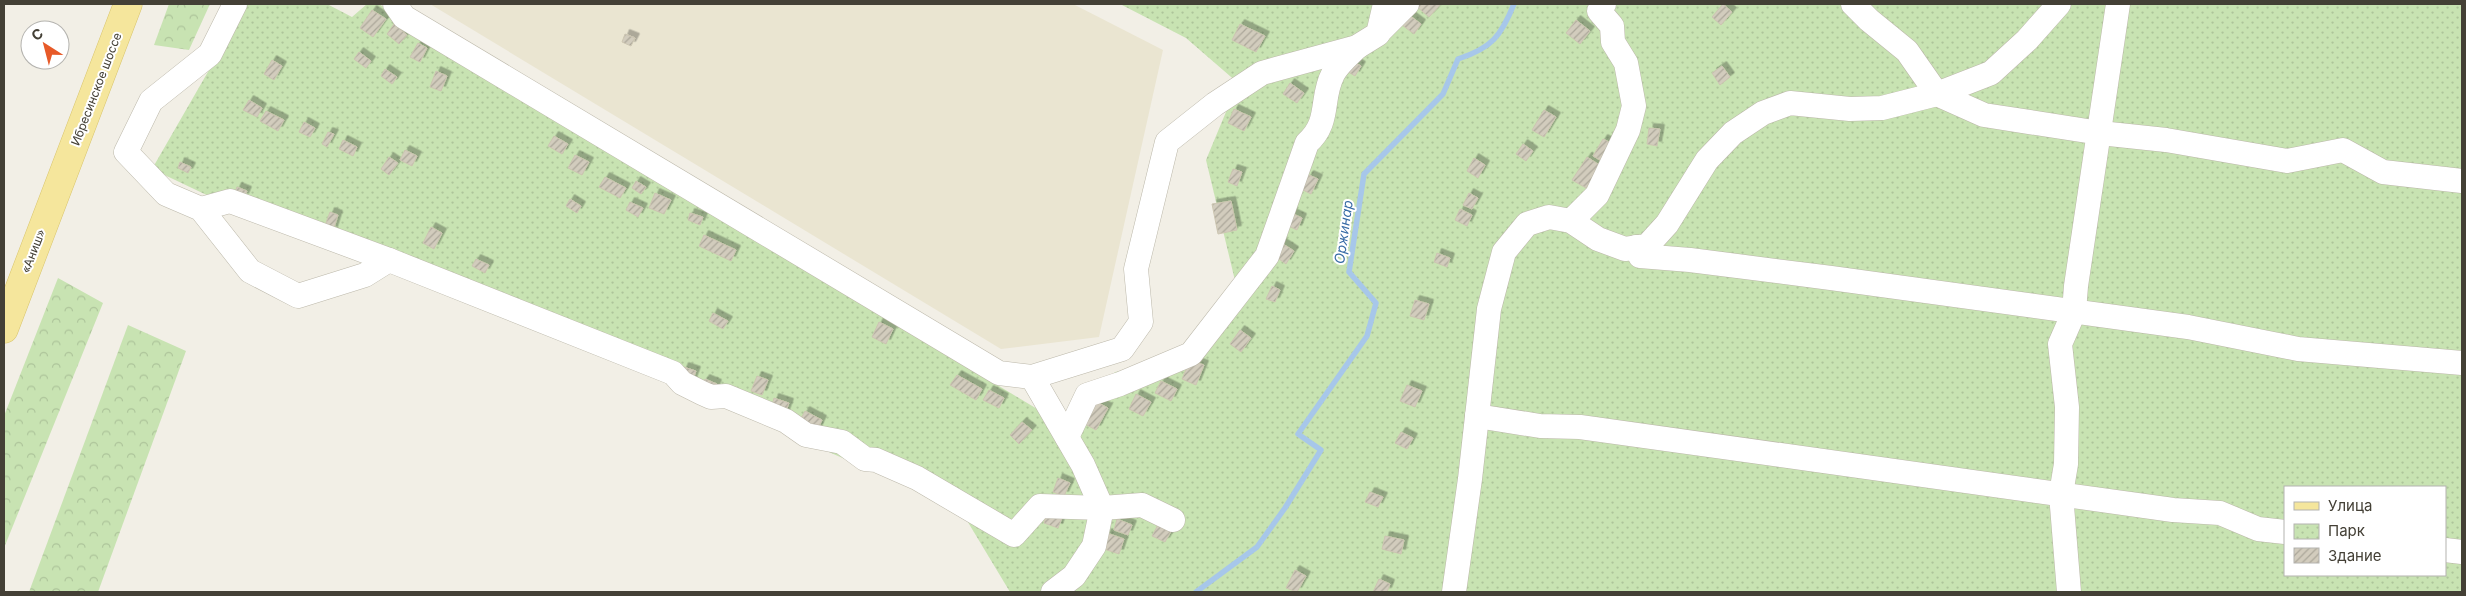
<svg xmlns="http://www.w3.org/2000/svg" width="2466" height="596" font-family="Inter,sans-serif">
  <defs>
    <pattern id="forest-crowns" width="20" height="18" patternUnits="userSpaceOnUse" patternTransform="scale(1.25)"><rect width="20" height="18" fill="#c8e3b2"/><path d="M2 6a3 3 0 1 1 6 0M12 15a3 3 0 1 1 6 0" fill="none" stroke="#adc49a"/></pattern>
    <pattern id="park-dots" width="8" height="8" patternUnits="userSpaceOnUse" patternTransform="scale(1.25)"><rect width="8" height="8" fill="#c8e3b2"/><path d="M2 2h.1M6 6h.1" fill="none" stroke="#adc49a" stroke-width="1.8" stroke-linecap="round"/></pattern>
    <pattern id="building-hatch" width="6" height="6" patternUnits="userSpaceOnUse" patternTransform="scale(1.25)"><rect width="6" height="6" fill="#d2ccbd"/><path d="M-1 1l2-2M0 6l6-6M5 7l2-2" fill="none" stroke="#aca79a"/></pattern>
    <filter id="shadow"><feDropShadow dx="4.5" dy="-4.5" stdDeviation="0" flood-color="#0004"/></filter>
  </defs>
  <rect width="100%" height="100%" fill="#f2efe6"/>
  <!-- education -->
  <polygon fill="#eae5d1" points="430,4 1073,4 1163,50 1099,337 1001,349"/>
  <!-- forest -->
  <g fill="url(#forest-crowns)">
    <polygon points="169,4 210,4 189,50 154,45"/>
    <polygon points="58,278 103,303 4,548 4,416"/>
    <polygon points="128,325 186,351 98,592 29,592"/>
  </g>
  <!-- park -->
  <path fill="url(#park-dots)" fill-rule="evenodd" d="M247,4H327L352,17L367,4H379L570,127L1067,427L1115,372L1176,362L1238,293L1206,160L1238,83L1186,38L1120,4H2462V592H1010L960,509L562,336L274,227L152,169ZM2285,487H2445V575H2285Z"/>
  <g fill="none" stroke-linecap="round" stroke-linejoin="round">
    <!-- stream -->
    <path stroke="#a7c7ea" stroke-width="5.5" d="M1196,592L1257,547L1285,508L1321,450L1298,434L1367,336L1376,303L1349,272L1364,174L1443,94L1458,59C1492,48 1501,36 1514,4"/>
  </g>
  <!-- building -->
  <g fill="url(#building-hatch)" stroke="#ccc5b1" filter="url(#shadow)">
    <polygon points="1418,4 1441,4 1429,17 1416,6"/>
    <polygon points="1723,4 1732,12 1721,25 1712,17"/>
    <polygon points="372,10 386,19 373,37 360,28"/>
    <polygon points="1409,15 1421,24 1414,34 1402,25"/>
    <polygon points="1576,20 1590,31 1580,44 1566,33"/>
    <polygon points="394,24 407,35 399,44 387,34"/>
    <polygon points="1240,24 1265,36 1256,52 1232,40"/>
    <polygon points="625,34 635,38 631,46 622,42"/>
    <polygon points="418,43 427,48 420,62 410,57"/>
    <polygon points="359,52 371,61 366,68 354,59"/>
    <polygon points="272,60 282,66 274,80 264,74"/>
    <polygon points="1351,60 1361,66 1355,76 1345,70"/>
    <polygon points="1722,66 1730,77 1720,85 1712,73"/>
    <polygon points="385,69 397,77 392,84 381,76"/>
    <polygon points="436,71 447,76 441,91 430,87"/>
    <polygon points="1290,83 1304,93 1297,103 1283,94"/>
    <polygon points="249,100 262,108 257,117 243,110"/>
    <polygon points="1234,109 1251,117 1244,131 1228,123"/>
    <polygon points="1544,110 1556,117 1544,137 1532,130"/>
    <polygon points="266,111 284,120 278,131 260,121"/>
    <polygon points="304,122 315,128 310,137 299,132"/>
    <polygon points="1649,128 1660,129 1657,146 1647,144"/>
    <polygon points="328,132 334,134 327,147 322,144"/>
    <polygon points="554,136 568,144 562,154 548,146"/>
    <polygon points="1603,139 1615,145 1605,163 1593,156"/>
    <polygon points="343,140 357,147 353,156 339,149"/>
    <polygon points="1523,144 1533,151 1526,161 1516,154"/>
    <polygon points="405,150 417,156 412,166 400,160"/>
    <polygon points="575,155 589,162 582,175 568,168"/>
    <polygon points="389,157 398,163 389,175 381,169"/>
    <polygon points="1587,157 1601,166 1586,188 1572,180"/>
    <polygon points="1474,158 1485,165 1478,178 1467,171"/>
    <polygon points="180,162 191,167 188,173 178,168"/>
    <polygon points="1233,169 1242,172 1237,186 1228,182"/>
    <polygon points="1309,175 1318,179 1311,194 1301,189"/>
    <polygon points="605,177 626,188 620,198 599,187"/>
    <polygon points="636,181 646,187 641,194 632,188"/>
    <polygon points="237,187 247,191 244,198 234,194"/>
    <polygon points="655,193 671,200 664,214 649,208"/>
    <polygon points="1469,193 1478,198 1472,209 1463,205"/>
    <polygon points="570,199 581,206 577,213 566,206"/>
    <polygon points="1231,201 1237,230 1218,234 1212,204"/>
    <polygon points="630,202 643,208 638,217 626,210"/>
    <polygon points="1460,209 1472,215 1467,226 1455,220"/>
    <polygon points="330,212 338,215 333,231 324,228"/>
    <polygon points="1289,212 1302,218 1297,230 1284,224"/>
    <polygon points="690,213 703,217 700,225 688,220"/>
    <polygon points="431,227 442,233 434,249 423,243"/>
    <polygon points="704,235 736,250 731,261 699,246"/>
    <polygon points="1280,242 1294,251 1286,264 1272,254"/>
    <polygon points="1437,253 1450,258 1447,267 1434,262"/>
    <polygon points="476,259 489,265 485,273 472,266"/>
    <polygon points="1272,286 1280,290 1275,302 1266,299"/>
    <polygon points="1415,300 1429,304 1424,320 1410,316"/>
    <polygon points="713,313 728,321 723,329 709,321"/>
    <polygon points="879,322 893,329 886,344 872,337"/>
    <polygon points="1240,330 1251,338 1241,352 1230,344"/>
    <polygon points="1190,360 1204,365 1196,385 1182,379"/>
    <polygon points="684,367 696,371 692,382 680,377"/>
    <polygon points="957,375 982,389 976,400 950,385"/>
    <polygon points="757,376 768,380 762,395 751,391"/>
    <polygon points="705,379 717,384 713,394 700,388"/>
    <polygon points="1161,381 1177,389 1171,401 1155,393"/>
    <polygon points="1407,385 1422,391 1415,407 1400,401"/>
    <polygon points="989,390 1004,398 999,408 983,400"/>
    <polygon points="1136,394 1151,402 1143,416 1129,409"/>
    <polygon points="774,398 789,403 785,414 771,409"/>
    <polygon points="1093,400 1108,408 1096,430 1081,422"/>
    <polygon points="805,411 822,420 816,433 798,424"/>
    <polygon points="1022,422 1032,430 1019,444 1010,435"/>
    <polygon points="1401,432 1413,438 1407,449 1395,443"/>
    <polygon points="1058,478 1070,483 1064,496 1053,492"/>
    <polygon points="1370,492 1383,497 1378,507 1365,502"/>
    <polygon points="1047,513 1062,518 1058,528 1044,523"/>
    <polygon points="1117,519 1132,525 1128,535 1114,530"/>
    <polygon points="1161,519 1174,526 1165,542 1152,536"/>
    <polygon points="1107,533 1124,539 1119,554 1101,548"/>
    <polygon points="1385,536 1404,540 1401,554 1382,549"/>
    <polygon points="1295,570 1306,576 1297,592 1286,588"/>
    <polygon points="1379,579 1390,584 1387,592 1373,592"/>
  </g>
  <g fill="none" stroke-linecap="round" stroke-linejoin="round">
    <defs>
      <g id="minor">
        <polyline points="235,4 210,54 151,101 126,152 166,194 201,209 250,271 298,296 365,275 389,260"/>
        <polyline points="395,4 404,17 999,373 1032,377 1122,349 1141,322 1136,269 1167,142 1215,104 1262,73 1357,47 1378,34 1385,4"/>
        <polyline points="1853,4 1869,20 1907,51 1937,94 1984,115 2100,133 2166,140 2287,161 2343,150 2383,172 2462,181"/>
        <polyline points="1379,32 1407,4"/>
        <polyline points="201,209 230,201 389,260 673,373 682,383 702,393 711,397 726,396 786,421 806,435 842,442 865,459 876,460 917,478 1014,535 1040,506 1102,508 1142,505 1173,520"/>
        <polyline points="1571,221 1597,195 1628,130 1634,106 1626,63 1613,42 1612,26 1599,11 1604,4"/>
        <polyline points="1636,247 1640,256 1690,260 1831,278 2188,327 2298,349 2462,363"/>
        <polyline points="1032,377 1083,465 1102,508 1094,546 1074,576 1053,592"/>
        <polyline points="1477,416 1540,426 1580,427 2173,510 2220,513 2258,529 2285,532"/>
        <path d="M1067,437L1087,395L1120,384L1191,354L1267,256L1307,143C1331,122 1320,98 1333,74C1338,64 1349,55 1357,47"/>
        <polyline points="2445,550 2462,552"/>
        <polyline points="1454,592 1470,479 1489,309 1504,252 1527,224 1549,217 1571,221 1598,239 1625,249 1647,246 1667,224 1707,160 1733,133 1763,113 1790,103 1850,109 1882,108 1937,94 1991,73 2027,40 2059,4"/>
        <polyline points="2069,592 2061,494 2066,464 2067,407 2060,344 2074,312 2076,286 2118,4"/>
      </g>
      <polyline id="major" points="4,329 128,4"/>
    </defs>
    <!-- minor casing -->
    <use href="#minor" stroke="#bcb8aa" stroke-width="25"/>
    <!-- major casing -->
    <use href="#major" stroke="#d9c56d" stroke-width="29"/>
    <!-- minor -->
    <use href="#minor" stroke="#fff" stroke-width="24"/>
    <!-- major -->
    <use href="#major" stroke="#f5e69c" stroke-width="28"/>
  </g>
  <g text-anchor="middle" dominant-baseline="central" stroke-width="4" stroke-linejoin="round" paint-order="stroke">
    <!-- street labels -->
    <g font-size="12" fill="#444036" stroke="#fff">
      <text transform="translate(96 89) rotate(-69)">Ибресинское шоссе</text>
      <text transform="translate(33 251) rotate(-69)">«Аниш»</text>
    </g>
    <!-- water labels -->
    <g font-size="14" font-style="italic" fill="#396ca6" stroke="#fff">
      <text transform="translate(1343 232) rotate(-82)">Оржинар</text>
    </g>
  </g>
  <!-- border -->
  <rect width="2466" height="596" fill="none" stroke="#444036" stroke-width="10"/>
  <!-- legend -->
  <rect x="2284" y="486" width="162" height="90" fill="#ffffff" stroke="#b4b3af"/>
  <rect x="2294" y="502" width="25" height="8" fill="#f5e69c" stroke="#b4b3af"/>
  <text x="2328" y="511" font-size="15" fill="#444036">Улица</text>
  <rect x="2294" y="524" width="25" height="15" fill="url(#park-dots)" stroke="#b4b3af"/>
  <text x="2328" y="536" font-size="15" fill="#444036">Парк</text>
  <rect x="2294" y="548" width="25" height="15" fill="url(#building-hatch)" stroke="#b4b3af"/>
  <text x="2328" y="561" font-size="15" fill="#444036">Здание</text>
  <!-- north arrow -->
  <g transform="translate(45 45) rotate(324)"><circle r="24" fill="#ffffff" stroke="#b4b3af"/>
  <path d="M0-4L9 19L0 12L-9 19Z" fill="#e75a28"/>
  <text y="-8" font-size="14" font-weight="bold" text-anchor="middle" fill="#444036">С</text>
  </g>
</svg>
